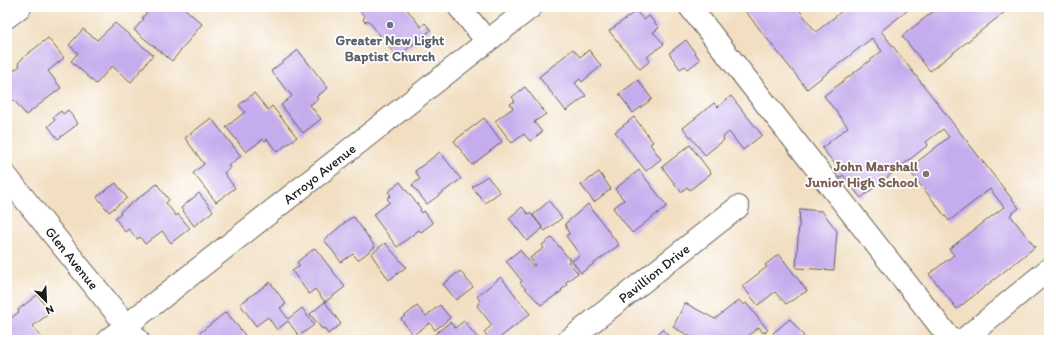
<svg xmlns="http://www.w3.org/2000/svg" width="1056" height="347" font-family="Itim,sans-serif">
  <rect width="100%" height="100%" fill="#fff"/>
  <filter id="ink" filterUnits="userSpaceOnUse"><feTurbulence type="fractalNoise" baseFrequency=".025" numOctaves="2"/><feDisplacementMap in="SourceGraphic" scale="8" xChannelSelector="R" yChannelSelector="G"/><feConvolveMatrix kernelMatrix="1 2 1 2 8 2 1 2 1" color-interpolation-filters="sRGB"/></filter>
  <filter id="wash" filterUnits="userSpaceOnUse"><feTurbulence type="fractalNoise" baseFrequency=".012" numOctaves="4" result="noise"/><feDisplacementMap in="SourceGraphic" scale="16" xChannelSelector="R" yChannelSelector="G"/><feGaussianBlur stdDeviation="0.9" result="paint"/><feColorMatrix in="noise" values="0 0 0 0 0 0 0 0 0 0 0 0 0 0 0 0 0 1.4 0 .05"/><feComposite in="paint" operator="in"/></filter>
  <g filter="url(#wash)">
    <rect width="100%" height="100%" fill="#f2dfc2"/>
    <g id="blocks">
      <!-- building -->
      <g fill="#c5aced">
        <polygon points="146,7 183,7 202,24 172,61 134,30 144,19 142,18 149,10"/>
        <polygon points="357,7 405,7 421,27 425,23 431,30 397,57 368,20 365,22 363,19 365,17"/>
        <polygon points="742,7 797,7 816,32 847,7 912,7 881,31 1019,208 1010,215 1035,247 957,309 929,274 954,255 949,249 1004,207 990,189 949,221 908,169 949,137 943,129 926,142 928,145 861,198 843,175 839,179 835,174 840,170 822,148 848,127 824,96 882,51 872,38 807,89"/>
        <polygon points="939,7 1011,7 930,71 902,36"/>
        <polygon points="636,11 644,20 649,16 659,28 653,32 664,44 647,57 650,61 640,69 609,31"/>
        <polygon points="115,23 153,55 131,82 112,66 96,84 71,61 78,53 69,45 83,29 97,40"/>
        <polygon points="48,38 64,58 48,71 61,88 26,115 14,100 13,101 7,94 7,75 20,66 18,63 25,56"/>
        <polygon points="686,40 700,60 688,69 685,66 680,69 669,53"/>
        <polygon points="573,49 580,57 589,50 601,66 582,82 580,79 575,83 586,96 566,111 539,77"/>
        <polygon points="298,50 328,88 316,97 318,99 310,105 321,119 303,133 281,105 292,96 271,71"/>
        <polygon points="638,80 652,99 633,113 619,94"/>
        <polygon points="525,87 546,114 534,122 542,132 530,141 524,134 512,143 495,121 513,108 510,104 515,101 512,97"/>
        <polygon points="254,93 268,110 272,106 297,137 277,152 267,139 265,141 263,139 246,152 226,127 245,112 239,105"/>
        <polygon points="731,96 762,135 743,150 729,132 723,137 724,140 705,155 683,128 714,103 718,107"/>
        <polygon points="68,110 78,124 58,139 48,126 55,120 53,117 61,111 63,114"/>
        <polygon points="634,117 653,142 650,144 661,159 646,171 615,132"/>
        <polygon points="211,118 241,156 228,166 230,168 224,173 235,188 216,202 193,173 204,164 185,138"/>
        <polygon points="484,118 502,142 472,165 454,141"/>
        <polygon points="690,145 711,173 690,190 687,187 681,192 662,167"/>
        <polygon points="440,152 461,179 427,204 412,185 420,179 415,171"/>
        <polygon points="639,170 667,206 632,233 613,208 624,200 615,189"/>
        <polygon points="599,172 611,189 594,202 581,185"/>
        <polygon points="487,176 500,192 485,203 472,187"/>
        <polygon points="400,182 421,209 420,210 422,213 424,211 433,223 421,232 419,230 397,247 373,215 390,202 387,199 391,195 388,192"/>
        <polygon points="116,183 127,198 109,212 97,197"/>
        <polygon points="157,184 169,200 166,203 176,216 178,214 190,228 171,243 162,231 145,244 140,237 137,239 129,229 125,232 115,218 121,213 120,212"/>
        <polygon points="199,193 213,211 194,226 181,208"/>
        <polygon points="549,201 562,218 545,231 533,215"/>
        <polygon points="588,204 619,245 581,273 572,261 580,255 566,236 569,234 565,224"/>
        <polygon points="522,207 528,214 530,213 543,228 527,241 509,218"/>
        <polygon points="800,209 822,211 837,231 834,270 796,268"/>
        <polygon points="354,217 375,247 358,260 353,254 341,262 324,240 349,219"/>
        <polygon points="551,238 553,239 570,260 568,262 578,273 565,283 567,285 561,290 562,291 541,305 520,283 522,281 506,261 520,250 533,266 535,265 530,258 544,248 542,245"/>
        <polygon points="385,243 406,267 389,280 371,254"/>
        <polygon points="315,248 345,287 325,302 315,289 309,294 292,271 300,266 297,262"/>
        <polygon points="779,254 807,291 786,304 775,292 758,305 742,286 767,267 765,265"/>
        <polygon points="460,271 473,287 456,300 443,284"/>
        <polygon points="501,277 530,314 497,340 490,340 484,332 492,325 477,306 480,301 477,296"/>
        <polygon points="270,282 286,304 280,308 288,319 302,308 314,325 299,336 288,321 277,330 268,317 256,326 240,304"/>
        <polygon points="37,295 51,312 33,326 42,338 39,340 7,340 7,321 19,312 18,310"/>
        <polygon points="739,300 743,305 746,303 768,330 763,333 759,327 743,340 697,340 673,327 685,303 715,319"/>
        <polygon points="325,302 341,324 328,334 324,328 322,329 310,314"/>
        <polygon points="440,305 450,318 435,330 430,323 413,335 401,319 417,306 426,316"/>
        <polygon points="226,312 245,335 238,340 202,340 197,335"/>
        <polygon points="790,319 804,336 799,340 778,340 773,333"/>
        <polygon points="464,321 479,340 429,339 450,322 455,328"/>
        <polygon points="663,329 672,340 648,340 652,336 653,338"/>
      </g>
    </g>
  </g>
  <g filter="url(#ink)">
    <use href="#blocks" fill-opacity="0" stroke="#676056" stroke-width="1"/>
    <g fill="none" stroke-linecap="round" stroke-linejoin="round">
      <defs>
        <g id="minor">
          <polyline points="459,7 487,41"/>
          <polyline points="690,7 951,340"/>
          <polyline points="7,17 20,7"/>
          <path id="s1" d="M7,177L138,340"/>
          <path id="s2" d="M108,340L531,7"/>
          <path id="s3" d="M569,340L738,207"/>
          <polyline points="963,340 1049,269"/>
        </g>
      </defs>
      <!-- minor casing -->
      <use href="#minor" stroke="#676056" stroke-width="24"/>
      <!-- minor -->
      <use href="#minor" stroke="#fff" stroke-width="22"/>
    </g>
  </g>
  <!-- markers -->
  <circle fill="#6b7280" stroke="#fff" stroke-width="1.5" cx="390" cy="25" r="4"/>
  <circle fill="#8d6e63" stroke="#fff" stroke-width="1.5" cx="926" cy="174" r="4"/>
  <g text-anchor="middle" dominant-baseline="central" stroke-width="3.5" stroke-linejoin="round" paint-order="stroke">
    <!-- worship labels -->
    <g font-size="14" font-weight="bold" fill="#5b616d" stroke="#fff">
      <text x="390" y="40">Greater New Light<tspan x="390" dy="16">Baptist Church</tspan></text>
    </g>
    <!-- education labels -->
    <g font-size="14" font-weight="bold" fill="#785e54" stroke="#fff" text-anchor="end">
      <text x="918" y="166">John Marshall<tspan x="918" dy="16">Junior High School</tspan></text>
    </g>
    <!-- street labels -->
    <g font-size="14" fill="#1c1c1c" stroke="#fff">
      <text stroke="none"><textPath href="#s2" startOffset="269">Arroyo Avenue</textPath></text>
      <text stroke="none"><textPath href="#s1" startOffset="104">Glen Avenue</textPath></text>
      <text stroke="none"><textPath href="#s3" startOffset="108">Pavillion Drive</textPath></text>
    </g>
  </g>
  <!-- margin -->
  <rect width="1056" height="347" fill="none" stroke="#fff" stroke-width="24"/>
  <!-- north arrow -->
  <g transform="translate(46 301) rotate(156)" stroke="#ffffff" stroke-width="3" paint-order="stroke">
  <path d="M0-3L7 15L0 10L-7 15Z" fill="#1c1c1c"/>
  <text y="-6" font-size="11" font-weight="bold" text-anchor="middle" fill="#1c1c1c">N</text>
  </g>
</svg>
